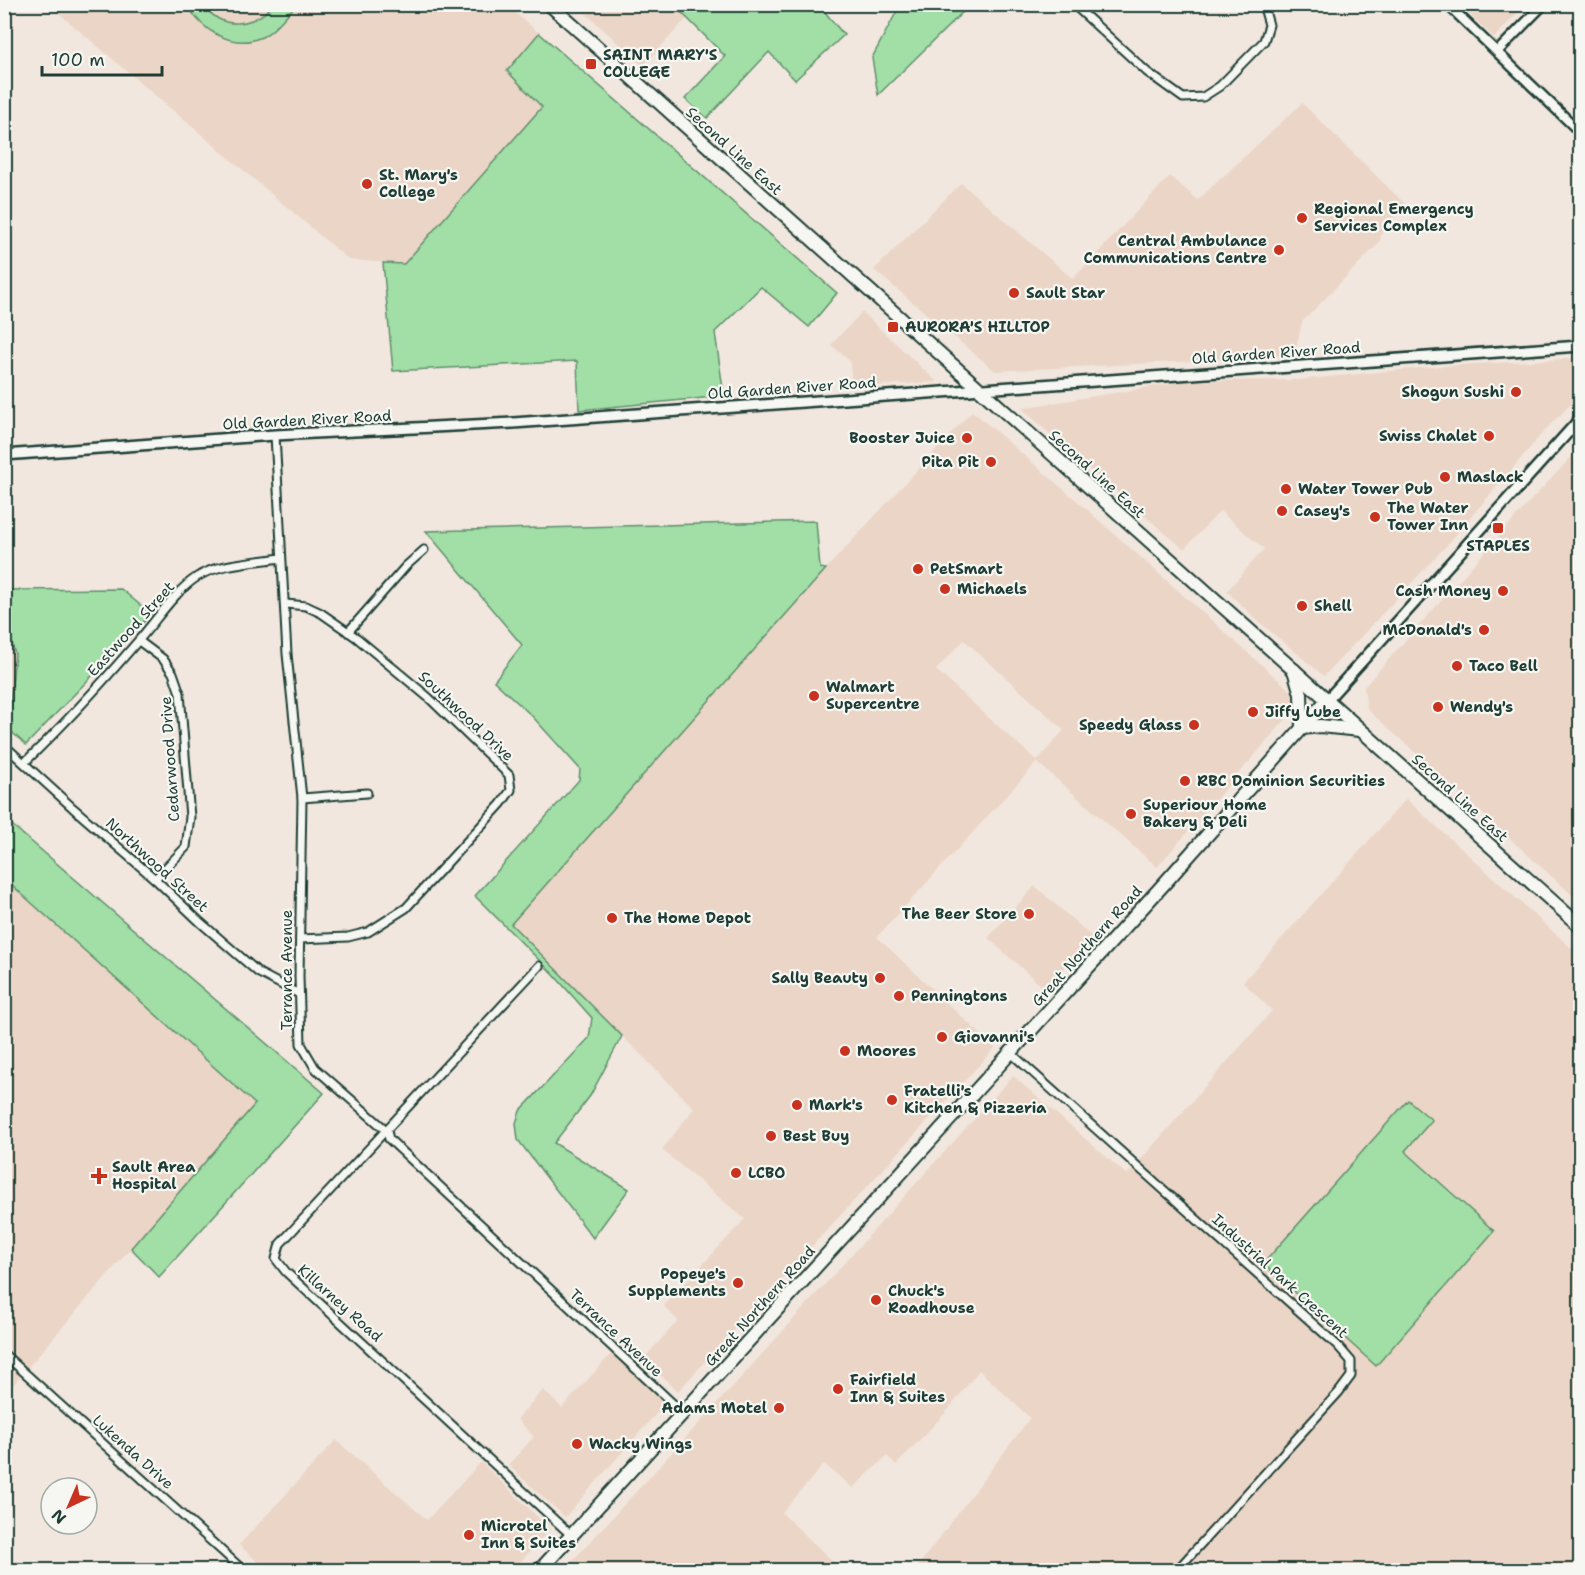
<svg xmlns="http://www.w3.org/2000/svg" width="1585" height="1575" font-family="'Shantell Sans',sans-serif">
  <rect width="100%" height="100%" fill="#f1e7de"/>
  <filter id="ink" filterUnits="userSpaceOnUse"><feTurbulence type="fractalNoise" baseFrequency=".0167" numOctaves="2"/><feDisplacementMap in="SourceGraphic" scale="12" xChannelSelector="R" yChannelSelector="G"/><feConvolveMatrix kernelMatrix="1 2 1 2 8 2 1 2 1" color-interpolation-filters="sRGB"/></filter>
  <g filter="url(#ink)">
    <!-- built -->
    <g fill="#ebd5c6" fill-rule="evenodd">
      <polygon points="49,5 506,5 539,33 507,71 543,107 404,264 349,260"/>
      <polygon points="577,5 674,5 688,17 643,66"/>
      <polygon points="1460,5 1525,5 1494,38"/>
      <polygon points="1302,103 1408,207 1385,223 1379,243 1302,322 1296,348 1277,357 995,371 874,270 961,183 1073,279 1170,176 1198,200"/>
      <polygon points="862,312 937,382 852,387 850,361 831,345"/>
      <polygon points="1580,358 1580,395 1546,429 1446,546 1324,676 1257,620 1227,591 1264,549 1220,511 1184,549 1071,454 1022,408 1187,381 1298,380 1441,366"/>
      <path d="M972,411L1083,506L1292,692L1294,710L1157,867L1037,762L877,937L995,1048L678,1391L643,1359L678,1321L664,1306L745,1219L662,1150L694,1108L511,924L826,569ZM964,640L1064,730L1037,761L936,670Z"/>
      <polygon points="1580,448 1580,902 1367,709 1364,687 1532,499"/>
      <polygon points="4,619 15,654 9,716 5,718"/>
      <polygon points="1406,799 1580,956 1580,1570 915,1570 1030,1418 979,1370 949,1409 896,1465 887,1456 853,1488 824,1464 782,1513 842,1570 564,1570 736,1383 1013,1076 1127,1175 1272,1011 1243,982"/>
      <polygon points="5,879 255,1104 5,1394"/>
      <polygon points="1035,886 1092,937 1045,989 988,938"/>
      <polygon points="612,1353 665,1404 565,1517 508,1465 534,1437 517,1419 543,1390 562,1408"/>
      <polygon points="336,1440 427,1520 481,1462 550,1529 513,1570 267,1570 239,1545"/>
    </g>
    <!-- green -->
    <g fill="#a1dfa6" stroke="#608e6d" stroke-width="1.5">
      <path d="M188,5H204C222,32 254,26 273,5H296C286,15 275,31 262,37C233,50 201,31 188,5Z"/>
      <polygon points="674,5 819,5 844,35 795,80 769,52 707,118 685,99 725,56"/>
      <polygon points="892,5 970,5 878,95 872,58 898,9"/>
      <polygon points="539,33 837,293 809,327 761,287 715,332 724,396 579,410 577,361 393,371 383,263 404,264 542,107 507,71"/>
      <polygon points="816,521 820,568 826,569 511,924 622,1036 590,1096 554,1143 629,1189 593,1238 518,1140 516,1123 520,1111 589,1038 592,1018 554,975 475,896 579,780 580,769 532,716 494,681 522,645 426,531"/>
      <polygon points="121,589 151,614 26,745 5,726 5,718 9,716 15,654 5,619 5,590"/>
      <polygon points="5,819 324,1093 159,1277 131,1248 255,1104 5,879"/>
      <polygon points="1408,1100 1432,1120 1405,1151 1494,1231 1376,1366 1263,1264"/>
    </g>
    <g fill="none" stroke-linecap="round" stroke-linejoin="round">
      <defs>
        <g id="minor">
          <polyline points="1073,4 1147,72 1183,98 1203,97 1220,86 1264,41 1269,25 1263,4"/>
          <polyline points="275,435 287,654 302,798 299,976 301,1044 315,1068 387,1131 389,1139 683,1413"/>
          <polyline points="286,604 306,606 321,613 357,638 429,698 509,775 511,790 501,804 406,908 368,932 348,937 300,939"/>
          <polyline points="348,632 406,566 424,550"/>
          <polyline points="139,641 163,659 173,673 180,693 190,817 186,847 155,879"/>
          <polyline points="4,745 73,808 155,879 200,922 259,973 299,994"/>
          <path d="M25,762C65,724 102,683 138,641C156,621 174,592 197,577C218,563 256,562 281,558"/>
          <polyline points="302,798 367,793"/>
          <polyline points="539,966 280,1244 276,1259 286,1272 572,1536"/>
          <polyline points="1011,1053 1338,1346 1351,1361 1351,1376 1339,1392 1177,1570"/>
          <polyline points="4,1354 243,1570"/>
        </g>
        <g id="tertiary">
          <polyline points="1447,4 1580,132"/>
          <polyline points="1497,52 1544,4"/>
        </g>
        <g id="secondary">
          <polyline points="4,455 275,435 513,423 1580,346"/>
          <polyline points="1327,700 1580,419"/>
        </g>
        <g id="trunk">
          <polyline points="549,4 1580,926"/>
          <polyline points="1294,670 1301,694 1302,728"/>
          <polyline points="1302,728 1320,726 1360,730"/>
          <polyline points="540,1570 1163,885 1327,700"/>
        </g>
      </defs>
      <!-- minor casing -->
      <use href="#minor" stroke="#1f3d34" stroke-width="11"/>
      <!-- tertiary casing -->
      <use href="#tertiary" stroke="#1f3d34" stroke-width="13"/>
      <!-- secondary casing -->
      <use href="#secondary" stroke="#1f3d34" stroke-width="14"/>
      <!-- trunk casing -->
      <use href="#trunk" stroke="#1f3d34" stroke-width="16"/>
      <!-- minor -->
      <use href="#minor" stroke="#f6f6f2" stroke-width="7"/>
      <!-- tertiary -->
      <use href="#tertiary" stroke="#f6f6f2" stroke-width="8"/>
      <!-- secondary -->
      <use href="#secondary" stroke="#f6f6f2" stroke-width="9"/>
      <!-- trunk -->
      <use href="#trunk" stroke="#f6f6f2" stroke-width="12"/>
    </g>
  </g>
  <!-- markers -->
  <g fill="#c8321e" stroke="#f6f6f2" stroke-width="2">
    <rect x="585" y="58" width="12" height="12" rx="3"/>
    <circle cx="367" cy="184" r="6"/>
    <circle cx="1302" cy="218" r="6"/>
    <circle cx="1279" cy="250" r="6"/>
    <circle cx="1014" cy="293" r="6"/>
    <rect x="887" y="321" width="12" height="12" rx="3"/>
    <circle cx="1516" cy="392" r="6"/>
    <circle cx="1489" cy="436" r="6"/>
    <circle cx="967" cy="438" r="6"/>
    <circle cx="991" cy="462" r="6"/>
    <circle cx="1445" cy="477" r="6"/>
    <circle cx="1286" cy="489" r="6"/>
    <circle cx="1282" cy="511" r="6"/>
    <circle cx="1375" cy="517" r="6"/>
    <rect x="1492" y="522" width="12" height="12" rx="3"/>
    <circle cx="918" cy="569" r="6"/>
    <circle cx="945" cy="589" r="6"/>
    <circle cx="1503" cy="591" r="6"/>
    <circle cx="1302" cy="606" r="6"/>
    <circle cx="1484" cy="630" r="6"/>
    <circle cx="1457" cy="666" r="6"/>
    <circle cx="814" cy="696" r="6"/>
    <circle cx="1438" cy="707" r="6"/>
    <circle cx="1253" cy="712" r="6"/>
    <circle cx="1194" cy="725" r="6"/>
    <circle cx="1185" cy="781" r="6"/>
    <circle cx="1131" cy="814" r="6"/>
    <circle cx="1029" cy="914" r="6"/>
    <circle cx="612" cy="918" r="6"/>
    <circle cx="880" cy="978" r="6"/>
    <circle cx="899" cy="996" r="6"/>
    <circle cx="942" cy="1037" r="6"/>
    <circle cx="845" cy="1051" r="6"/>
    <circle cx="892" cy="1100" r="6"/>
    <circle cx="797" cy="1105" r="6"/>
    <circle cx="771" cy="1136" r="6"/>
    <circle cx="736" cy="1173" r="6"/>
    <path d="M96 1167h6v6h6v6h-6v6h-6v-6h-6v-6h6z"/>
    <circle cx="738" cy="1283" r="6"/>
    <circle cx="876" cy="1300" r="6"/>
    <circle cx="838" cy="1389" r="6"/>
    <circle cx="779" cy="1408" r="6"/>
    <circle cx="577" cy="1444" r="6"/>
    <circle cx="469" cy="1535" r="6"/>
  </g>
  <g text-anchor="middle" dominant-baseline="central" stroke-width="4.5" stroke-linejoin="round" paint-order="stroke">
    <!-- poi labels -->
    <g font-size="15" font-weight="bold" fill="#1f3d34" stroke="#f6f6f2" text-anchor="start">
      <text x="603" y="55">SAINT MARY'S<tspan x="603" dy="17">COLLEGE</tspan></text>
      <text x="379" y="175">St. Mary's<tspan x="379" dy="17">College</tspan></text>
      <text x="1314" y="209">Regional Emergency<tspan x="1314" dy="17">Services Complex</tspan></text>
      <text x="1267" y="241" text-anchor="end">Central Ambulance<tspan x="1267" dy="17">Communications Centre</tspan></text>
      <text x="1026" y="293">Sault Star</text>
      <text x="905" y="327">AURORA'S HILLTOP</text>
      <text x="1504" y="392" text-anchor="end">Shogun Sushi</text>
      <text x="1477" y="436" text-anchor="end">Swiss Chalet</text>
      <text x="955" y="438" text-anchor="end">Booster Juice</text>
      <text x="979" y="462" text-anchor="end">Pita Pit</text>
      <text x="1457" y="477">Maslack</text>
      <text x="1298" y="489">Water Tower Pub</text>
      <text x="1387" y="508">The Water<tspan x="1387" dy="17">Tower Inn</tspan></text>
      <text x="1294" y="511">Casey's</text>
      <text x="1498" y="546" text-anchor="middle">STAPLES</text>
      <text x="930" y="569">PetSmart</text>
      <text x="957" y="589">Michaels</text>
      <text x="1491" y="591" text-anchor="end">Cash Money</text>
      <text x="1314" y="606">Shell</text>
      <text x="1472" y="630" text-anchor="end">McDonald's</text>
      <text x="1469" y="666">Taco Bell</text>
      <text x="826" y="687">Walmart<tspan x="826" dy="17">Supercentre</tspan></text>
      <text x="1450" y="707">Wendy's</text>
      <text x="1265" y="712">Jiffy Lube</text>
      <text x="1182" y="725" text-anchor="end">Speedy Glass</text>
      <text x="1197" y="781">RBC Dominion Securities</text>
      <text x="1143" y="805">Superiour Home<tspan x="1143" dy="17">Bakery &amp; Deli</tspan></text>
      <text x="1017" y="914" text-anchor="end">The Beer Store</text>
      <text x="624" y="918">The Home Depot</text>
      <text x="868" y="978" text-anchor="end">Sally Beauty</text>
      <text x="911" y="996">Penningtons</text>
      <text x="954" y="1037">Giovanni's</text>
      <text x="857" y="1051">Moores</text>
      <text x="904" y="1091">Fratelli's<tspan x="904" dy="17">Kitchen &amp; Pizzeria</tspan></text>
      <text x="809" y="1105">Mark's</text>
      <text x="783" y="1136">Best Buy</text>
      <text x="112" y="1167">Sault Area<tspan x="112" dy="17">Hospital</tspan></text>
      <text x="748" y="1173">LCBO</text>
      <text x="726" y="1274" text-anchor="end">Popeye's<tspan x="726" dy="17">Supplements</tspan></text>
      <text x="888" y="1291">Chuck's<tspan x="888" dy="17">Roadhouse</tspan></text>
      <text x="850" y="1380">Fairfield<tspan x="850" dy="17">Inn &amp; Suites</tspan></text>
      <text x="767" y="1408" text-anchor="end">Adams Motel</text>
      <text x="589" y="1444">Wacky Wings</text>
      <text x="481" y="1526">Microtel<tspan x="481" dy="17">Inn &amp; Suites</tspan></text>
    </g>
    <!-- street labels -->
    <g font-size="15" fill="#1f3d34" stroke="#f6f6f2">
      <text transform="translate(734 151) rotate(42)">Second Line East</text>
      <text transform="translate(1276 353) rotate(-4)">Old Garden River Road</text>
      <text transform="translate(792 388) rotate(-4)">Old Garden River Road</text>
      <text transform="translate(307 420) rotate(-3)">Old Garden River Road</text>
      <text transform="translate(1097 474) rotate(42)">Second Line East</text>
      <text transform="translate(131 629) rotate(-48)">Eastwood Street</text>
      <text transform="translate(466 716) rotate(43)">Southwood Drive</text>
      <text transform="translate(170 759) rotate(-94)">Cedarwood Drive</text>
      <text transform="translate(1460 798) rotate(42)">Second Line East</text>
      <text transform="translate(157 865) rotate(42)">Northwood Street</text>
      <text transform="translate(1087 946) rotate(-48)">Great Northern Road</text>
      <text transform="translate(287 970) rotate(-90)">Terrance Avenue</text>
      <text transform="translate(1280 1276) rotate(42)">Industrial Park Crescent</text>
      <text transform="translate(340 1303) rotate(42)">Killarney Road</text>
      <text transform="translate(760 1306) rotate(-48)">Great Northern Road</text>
      <text transform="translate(616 1333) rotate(43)">Terrance Avenue</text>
      <text transform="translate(133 1452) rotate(42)">Lukenda Drive</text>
    </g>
  </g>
  <!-- margin -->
  <rect width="1585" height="1575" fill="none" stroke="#f6f6f2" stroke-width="24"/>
  <rect x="12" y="12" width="1561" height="1551" fill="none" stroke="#1f3d34" stroke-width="2" filter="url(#ink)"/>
  <!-- north arrow -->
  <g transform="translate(69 1506) rotate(224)"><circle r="28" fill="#f6f6f2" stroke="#a0aca6" stroke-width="1.5"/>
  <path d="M0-4.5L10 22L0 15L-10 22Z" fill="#c8321e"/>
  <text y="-9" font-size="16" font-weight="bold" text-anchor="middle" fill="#1f3d34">N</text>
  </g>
  <!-- scale -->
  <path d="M42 66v9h120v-9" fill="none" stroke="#1f3d34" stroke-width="3"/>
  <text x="51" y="66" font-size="18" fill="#1f3d34" stroke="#f6f6f2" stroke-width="4.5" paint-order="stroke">100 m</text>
</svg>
